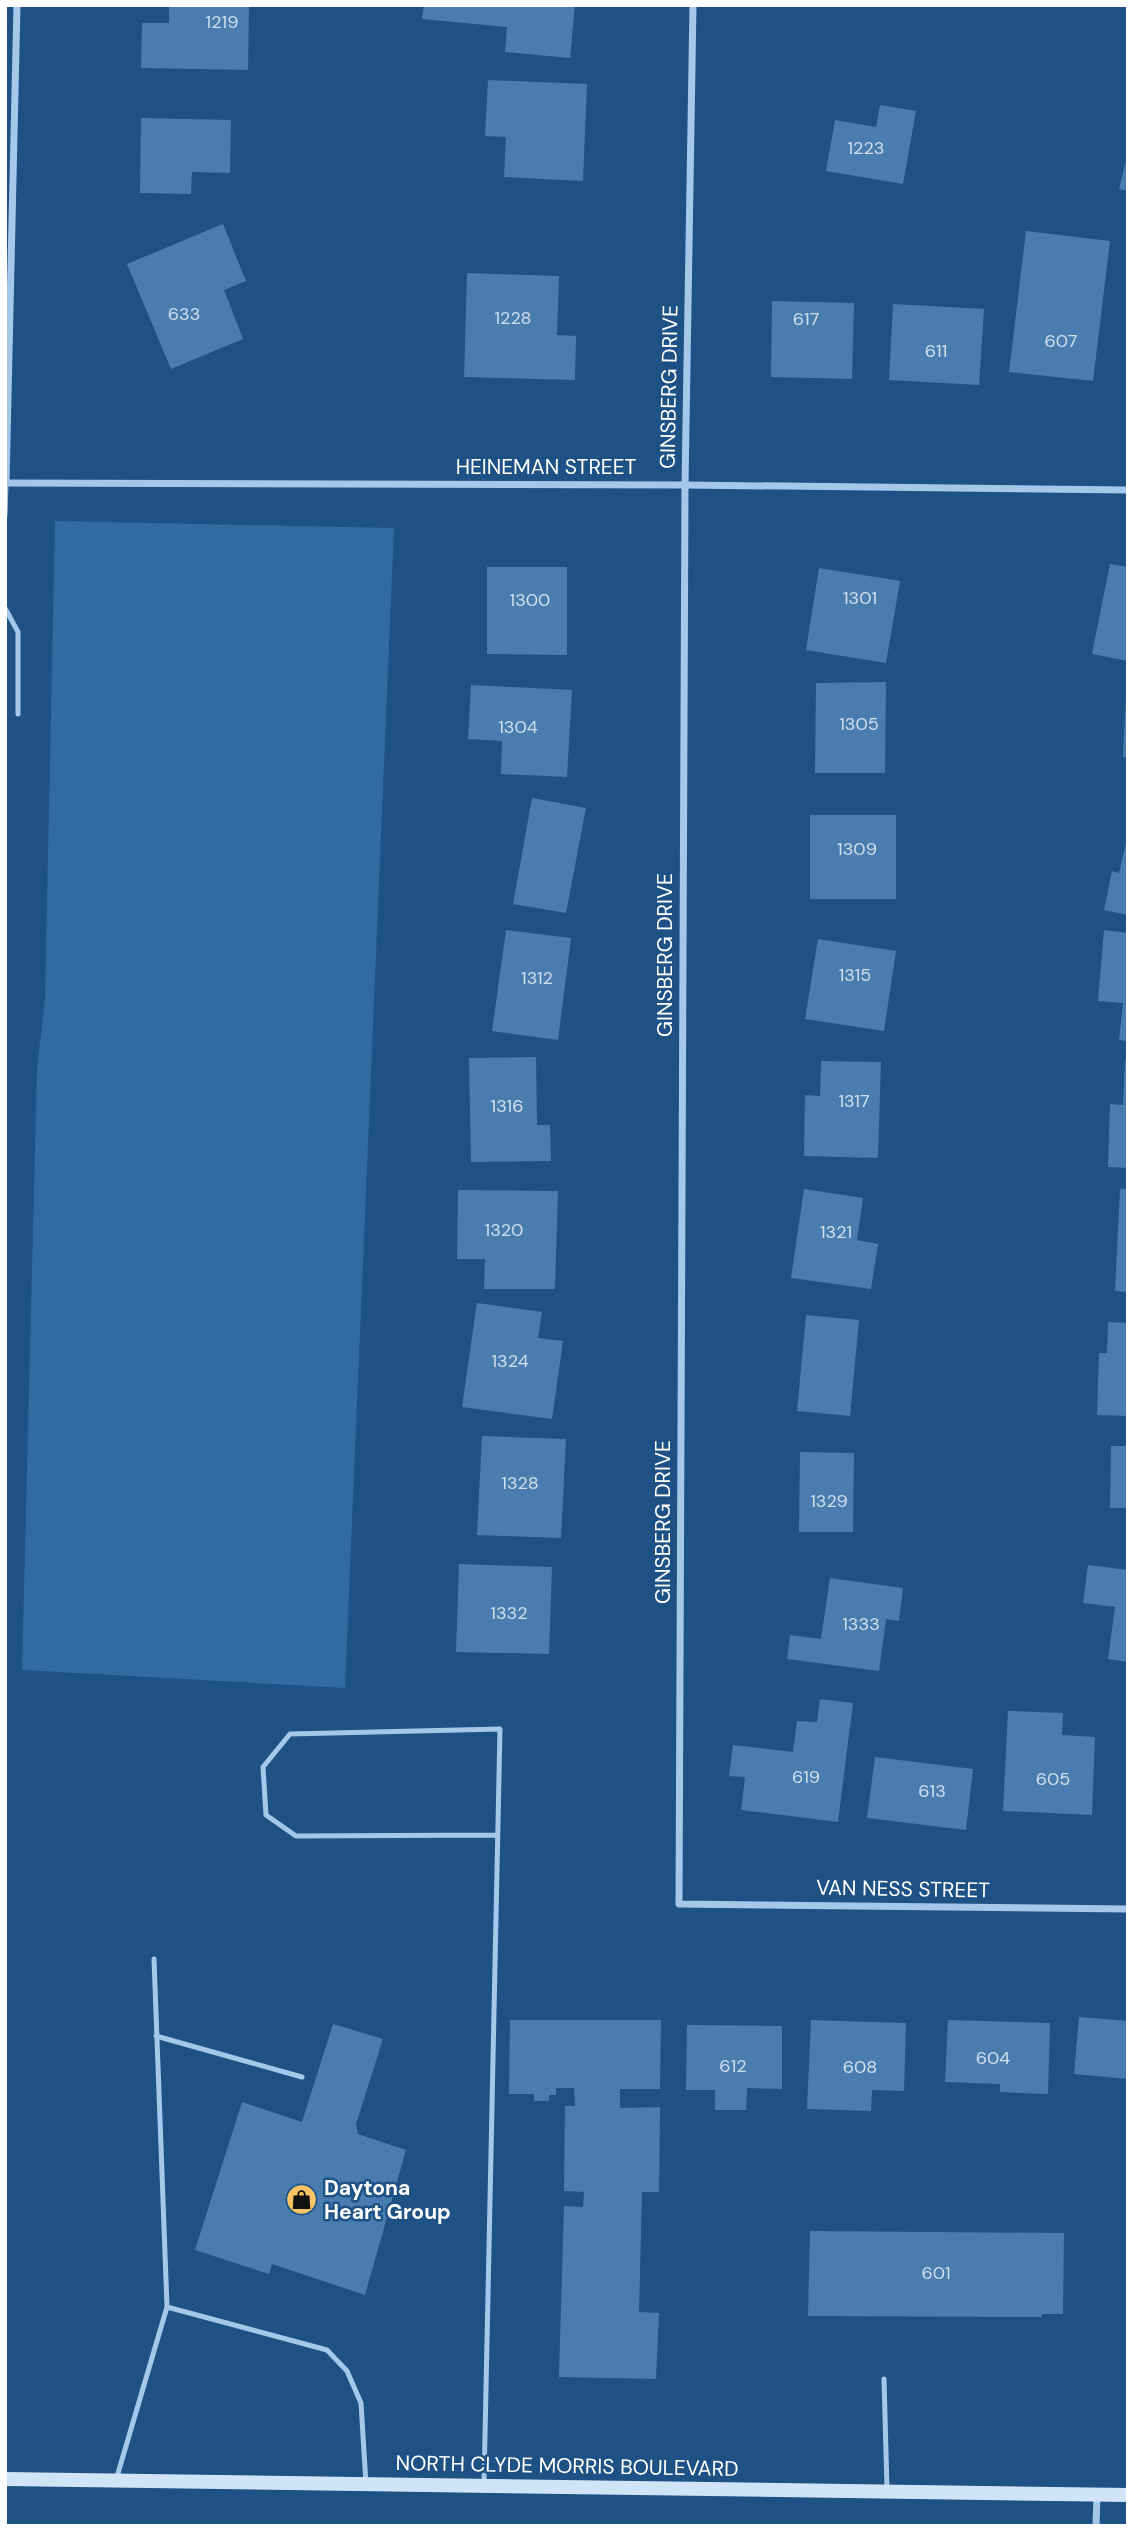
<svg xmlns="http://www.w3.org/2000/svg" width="1133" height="2531" font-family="'DM Sans',sans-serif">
  <rect width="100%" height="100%" fill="#1e5184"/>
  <!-- green -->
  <polygon fill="#316ba1" points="55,521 394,528 345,1688 22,1670 37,1068 45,999"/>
  <!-- building -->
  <g fill="#4a7daf">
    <polygon points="169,5 249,5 248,70 141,68 142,23 169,23"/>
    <polygon points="424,5 575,5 570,58 505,52 507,27 422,19"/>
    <polygon points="488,80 587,84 583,181 504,177 506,137 485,136"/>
    <polygon points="880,105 916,111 903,184 826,171 835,120 876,127"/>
    <polygon points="141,118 231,120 230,173 192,172 191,194 140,193"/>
    <polygon points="1127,156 1128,156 1128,191 1119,189"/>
    <polygon points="223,224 246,281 224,290 243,339 171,369 127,264"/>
    <polygon points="1026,231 1110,241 1093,381 1009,372"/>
    <polygon points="467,273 559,276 557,335 576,336 575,380 464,377"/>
    <polygon points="772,301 854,303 852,379 771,377"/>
    <polygon points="893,304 984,309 979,385 889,380"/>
    <polygon points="1110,564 1128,567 1128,661 1092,654"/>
    <polygon points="487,567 567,567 567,655 487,654"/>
    <polygon points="819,568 900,581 886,663 806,650"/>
    <polygon points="886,682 885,773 815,773 816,683"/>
    <polygon points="471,685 572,690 567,777 501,774 502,741 468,739"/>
    <polygon points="1126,694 1128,694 1128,757 1123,757"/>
    <polygon points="532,798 586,808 566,913 513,904"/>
    <rect x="810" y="815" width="86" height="84"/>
    <polygon points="1127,839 1128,839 1128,915 1104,910 1112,871 1119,873"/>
    <polygon points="506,930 571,938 558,1040 492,1031"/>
    <polygon points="1104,930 1128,933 1128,1041 1119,1040 1123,1003 1098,1001"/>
    <polygon points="818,939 896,951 884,1031 805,1019"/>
    <polygon points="536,1057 537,1125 550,1125 551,1161 471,1162 469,1058"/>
    <polygon points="1125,1059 1128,1059 1128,1168 1108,1167 1110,1104 1123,1105"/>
    <polygon points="821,1061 881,1062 878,1158 804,1156 805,1095 820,1096"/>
    <polygon points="804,1189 863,1198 857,1240 878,1244 871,1289 791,1278"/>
    <polygon points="1120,1189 1128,1189 1128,1292 1115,1291"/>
    <polygon points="458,1190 558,1191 555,1289 484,1289 485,1259 457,1259"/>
    <polygon points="477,1303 542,1312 538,1338 563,1341 552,1419 462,1407"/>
    <polygon points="806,1315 859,1320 850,1416 797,1411"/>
    <polygon points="1108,1322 1128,1323 1128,1416 1097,1415 1099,1353 1107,1353"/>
    <polygon points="482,1436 566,1439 561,1538 477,1535"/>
    <polygon points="1111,1446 1128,1446 1128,1508 1110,1508"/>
    <polygon points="800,1452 854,1453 853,1532 799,1532"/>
    <polygon points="459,1564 552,1567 549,1654 456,1652"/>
    <polygon points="1088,1565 1128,1570 1128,1662 1108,1659 1115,1607 1083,1603"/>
    <polygon points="830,1578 903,1588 899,1621 886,1619 879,1671 787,1659 790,1635 821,1639"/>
    <polygon points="820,1699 853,1703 838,1822 741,1810 745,1777 729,1776 733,1745 793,1752 797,1721 817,1722"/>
    <polygon points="1008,1711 1063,1713 1062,1735 1095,1737 1092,1815 1003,1811"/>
    <polygon points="875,1757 973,1769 966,1830 867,1818"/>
    <polygon points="1079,2017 1128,2021 1128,2079 1074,2074"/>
    <polygon points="510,2020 661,2020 660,2089 620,2089 620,2108 660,2107 659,2192 642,2192 639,2312 659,2313 656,2379 559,2377 564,2206 583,2207 584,2192 564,2191 565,2106 575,2106 574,2088 556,2088 556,2095 549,2095 549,2101 534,2101 534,2094 509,2094"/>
    <polygon points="811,2020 906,2023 904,2091 872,2090 871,2111 807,2109"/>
    <polygon points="948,2020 1050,2023 1048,2094 1000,2092 1000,2084 945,2082"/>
    <polygon points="333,2024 383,2039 356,2124 358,2134 406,2150 365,2295 272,2264 269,2274 195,2250 242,2102 302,2122"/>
    <polygon points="687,2025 782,2026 782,2089 747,2088 746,2110 715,2110 715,2090 686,2090"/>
    <polygon points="810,2231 1064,2233 1063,2314 1042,2314 1042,2317 808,2316"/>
  </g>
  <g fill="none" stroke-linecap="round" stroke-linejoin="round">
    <!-- lane -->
    <g stroke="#a5c8ea" stroke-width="5">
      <polyline points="5,516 6,483"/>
      <polyline points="5,608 18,632 18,714"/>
      <polyline points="156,2036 302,2077"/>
      <polyline points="167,2307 327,2350 347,2371 361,2403 366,2484"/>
      <polyline points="884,2379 887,2489"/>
      <polyline points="116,2480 167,2307 154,1959"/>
      <polyline points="484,2483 500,1729 290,1734 263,1767 266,1815 296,1836 497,1835"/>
    </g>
    <!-- street -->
    <g stroke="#a5c8ea" stroke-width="7">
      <polyline points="693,5 685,485 679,1904 1128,1909"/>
      <polyline points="5,483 685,485 1128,490"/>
      <polyline points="6,483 17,5"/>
      <polyline points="1096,2526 1097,2495"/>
    </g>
    <!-- secondary -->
    <polyline stroke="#d0e4f7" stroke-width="14" points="5,2479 1128,2495"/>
  </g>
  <!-- icons -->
  <defs>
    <symbol id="shop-disc" viewBox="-11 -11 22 22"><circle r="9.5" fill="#f9c564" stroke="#1e5184"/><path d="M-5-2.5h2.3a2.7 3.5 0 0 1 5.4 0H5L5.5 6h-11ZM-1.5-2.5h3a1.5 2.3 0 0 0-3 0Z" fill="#111"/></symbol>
  </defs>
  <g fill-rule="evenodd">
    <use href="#shop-disc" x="284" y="2182" width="35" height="35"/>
  </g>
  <g text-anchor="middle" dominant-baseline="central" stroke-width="5" stroke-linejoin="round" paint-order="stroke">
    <!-- number labels -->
    <g font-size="18" fill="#d2deeb">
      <text x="222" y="22">1219</text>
      <text x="866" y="148">1223</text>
      <text x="184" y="314">633</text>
      <text x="513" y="318">1228</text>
      <text x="806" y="319">617</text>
      <text x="1061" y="341">607</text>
      <text x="936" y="351">611</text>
      <text x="860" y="598">1301</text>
      <text x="530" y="600">1300</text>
      <text x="859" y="724">1305</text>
      <text x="518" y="727">1304</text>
      <text x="857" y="849">1309</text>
      <text x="855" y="975">1315</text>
      <text x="537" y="978">1312</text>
      <text x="854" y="1101">1317</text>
      <text x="507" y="1106">1316</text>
      <text x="504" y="1230">1320</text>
      <text x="836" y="1232">1321</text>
      <text x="510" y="1361">1324</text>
      <text x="520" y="1483">1328</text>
      <text x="829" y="1501">1329</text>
      <text x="509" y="1613">1332</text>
      <text x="861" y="1624">1333</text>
      <text x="806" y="1777">619</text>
      <text x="1053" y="1779">605</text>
      <text x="932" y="1791">613</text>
      <text x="993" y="2058">604</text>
      <text x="733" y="2066">612</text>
      <text x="860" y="2067">608</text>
      <text x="936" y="2273">601</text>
    </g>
    <!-- street labels -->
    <g font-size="21" fill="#fff" stroke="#1e5184">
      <text transform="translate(669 387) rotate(-89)">GINSBERG DRIVE</text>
      <text x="546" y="467">HEINEMAN STREET</text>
      <text transform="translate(665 955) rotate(-90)">GINSBERG DRIVE</text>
      <text transform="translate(663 1522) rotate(-90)">GINSBERG DRIVE</text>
      <text transform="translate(903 1889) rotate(1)">VAN NESS STREET</text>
      <text transform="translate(567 2466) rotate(1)">NORTH CLYDE MORRIS BOULEVARD</text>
    </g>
    <!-- poi labels -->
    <g font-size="21" font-weight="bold" fill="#fff" stroke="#1e5184" text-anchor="start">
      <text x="324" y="2188">Daytona<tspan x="324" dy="24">Heart Group</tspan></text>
    </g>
  </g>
  <!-- border -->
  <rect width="1133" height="2531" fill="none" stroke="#ffffff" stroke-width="14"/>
</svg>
